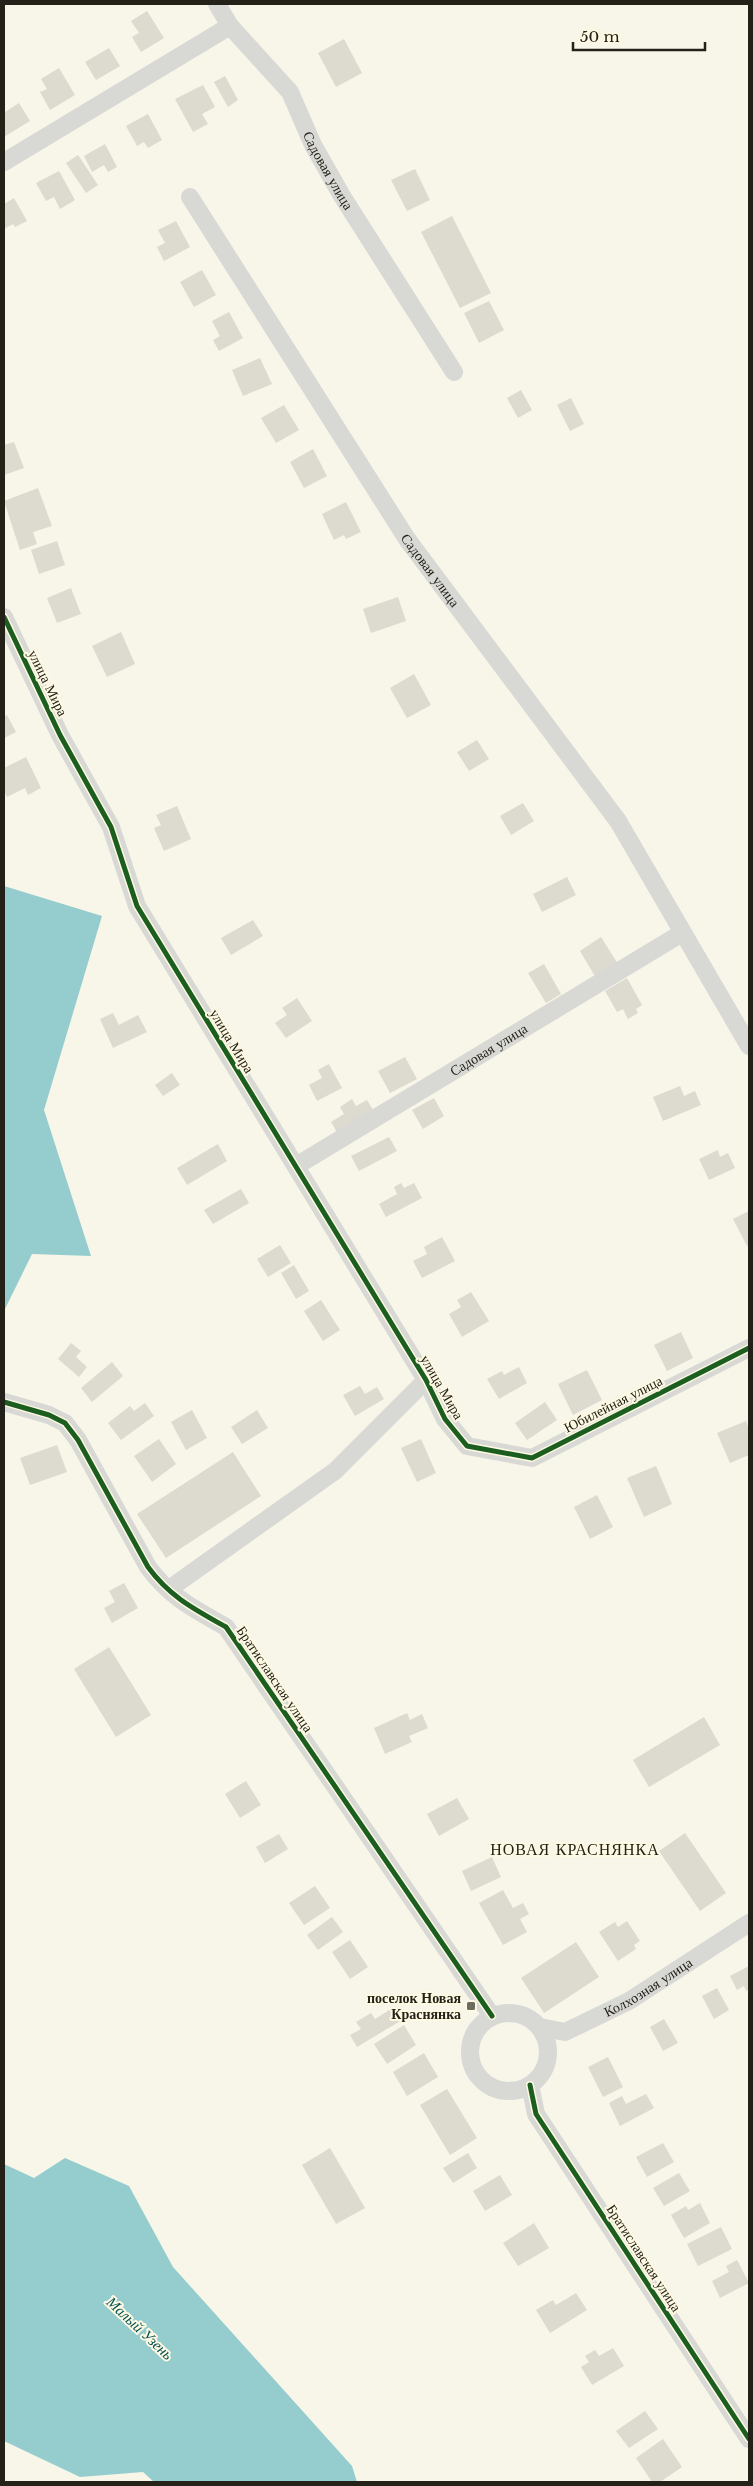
<svg xmlns="http://www.w3.org/2000/svg" width="753" height="2486" font-family="'Libre Baskerville',serif">
  <rect width="100%" height="100%" fill="#f8f5e9"/>
  <!-- water -->
  <g fill="#95cdce">
    <polygon points="4,886 102,916 44,1110 91,1256 32,1254 4,1311"/>
    <polygon points="65,2158 129,2186 173,2267 352,2466 357,2482 154,2482 143,2472 80,2477 4,2441 4,2164 34,2178"/>
  </g>
  <!-- building -->
  <g fill="#dddad0">
    <polygon points="147,11 164,38 141,52 132,37 139,33 131,21"/>
    <polygon points="344,39 362,73 336,87 318,53"/>
    <polygon points="109,48 120,66 96,80 85,62"/>
    <polygon points="59,68 75,95 50,110 40,92 47,89 41,79"/>
    <polygon points="225,76 238,100 228,107 214,82"/>
    <polygon points="203,85 215,107 202,114 208,124 193,132 175,99"/>
    <polygon points="19,103 30,121 4,137 4,109 5,112"/>
    <polygon points="148,114 162,140 148,148 144,142 137,146 126,126"/>
    <polygon points="105,144 117,167 108,172 104,165 92,172 84,156"/>
    <polygon points="78,155 98,185 86,193 66,163"/>
    <polygon points="415,169 430,200 407,211 391,180"/>
    <polygon points="59,171 75,200 60,209 54,197 46,201 36,183"/>
    <polygon points="14,198 27,221 15,227 13,224 4,229 4,204"/>
    <polygon points="452,216 491,293 460,308 421,232"/>
    <polygon points="176,221 190,247 164,261 157,247 165,243 158,230"/>
    <polygon points="202,270 216,295 194,307 180,282"/>
    <polygon points="489,301 504,330 479,343 464,313"/>
    <polygon points="229,312 243,338 219,351 213,340 220,336 212,321"/>
    <polygon points="260,358 272,384 243,396 232,370"/>
    <polygon points="521,390 532,410 518,418 507,398"/>
    <polygon points="571,398 584,424 570,431 557,405"/>
    <polygon points="284,405 299,430 276,443 261,418"/>
    <polygon points="14,442 24,468 4,475 4,445"/>
    <polygon points="313,449 327,476 304,488 290,462"/>
    <polygon points="38,488 52,526 33,532 37,544 20,550 4,501"/>
    <polygon points="346,502 361,532 346,539 344,535 334,540 322,514"/>
    <polygon points="57,541 65,565 39,574 31,550"/>
    <polygon points="71,588 81,614 57,623 47,598"/>
    <polygon points="398,597 406,621 371,633 363,609"/>
    <polygon points="121,632 135,664 107,677 92,646"/>
    <polygon points="414,674 431,705 407,718 390,688"/>
    <polygon points="7,715 16,732 4,738 4,717"/>
    <polygon points="477,740 489,759 469,771 457,752"/>
    <polygon points="26,757 41,788 28,795 25,788 7,797 4,790 4,768"/>
    <polygon points="523,803 534,821 511,835 500,816"/>
    <polygon points="177,806 191,839 164,851 154,828 161,825 156,815"/>
    <polygon points="567,877 576,895 542,912 533,894"/>
    <polygon points="253,920 263,936 231,955 221,938"/>
    <polygon points="601,937 618,964 596,978 580,951"/>
    <polygon points="544,964 561,994 546,1003 528,973"/>
    <polygon points="627,978 642,1005 636,1009 638,1013 628,1019 623,1009 617,1012 605,991"/>
    <polygon points="297,998 312,1021 286,1038 275,1023 287,1015 282,1008"/>
    <polygon points="113,1013 119,1025 138,1015 147,1032 113,1048 100,1019"/>
    <polygon points="405,1057 417,1079 390,1093 378,1071"/>
    <polygon points="329,1064 342,1088 317,1101 309,1085 322,1078 318,1070"/>
    <polygon points="172,1073 180,1085 163,1096 155,1085"/>
    <polygon points="680,1086 684,1096 695,1091 701,1105 663,1121 653,1097"/>
    <polygon points="434,1098 444,1116 423,1129 412,1110"/>
    <polygon points="352,1099 356,1106 367,1100 375,1113 338,1134 331,1122 344,1114 340,1107"/>
    <polygon points="389,1137 397,1151 359,1171 351,1156"/>
    <polygon points="218,1144 227,1161 187,1185 177,1168"/>
    <polygon points="718,1150 720,1157 728,1153 735,1168 709,1180 699,1159"/>
    <polygon points="401,1183 404,1188 414,1183 422,1198 386,1217 379,1204 397,1194 394,1187"/>
    <polygon points="241,1189 249,1203 213,1224 204,1210"/>
    <polygon points="749,1211 749,1244 747,1246 733,1219"/>
    <polygon points="442,1237 455,1261 422,1278 413,1261 427,1254 424,1247"/>
    <polygon points="280,1245 291,1263 268,1277 257,1259"/>
    <polygon points="294,1265 309,1291 296,1299 281,1273"/>
    <polygon points="471,1292 489,1321 462,1337 449,1314 461,1307 457,1300"/>
    <polygon points="321,1300 340,1330 323,1341 304,1311"/>
    <polygon points="681,1332 693,1358 667,1371 654,1345"/>
    <polygon points="71,1343 81,1351 76,1357 87,1367 79,1377 58,1359"/>
    <polygon points="112,1362 123,1376 92,1402 81,1388"/>
    <polygon points="519,1367 527,1383 499,1399 487,1379 502,1371 504,1375"/>
    <polygon points="587,1370 602,1400 573,1415 558,1384"/>
    <polygon points="360,1386 365,1394 377,1387 384,1399 355,1416 343,1395"/>
    <polygon points="545,1402 557,1420 527,1440 515,1423"/>
    <polygon points="145,1403 154,1416 121,1440 108,1423 130,1406 134,1411"/>
    <polygon points="192,1410 207,1438 186,1450 171,1422"/>
    <polygon points="257,1410 268,1428 242,1444 231,1427"/>
    <polygon points="746,1421 749,1430 749,1455 730,1463 717,1433"/>
    <polygon points="159,1439 176,1464 152,1482 134,1456"/>
    <polygon points="421,1439 436,1473 417,1482 401,1448"/>
    <polygon points="57,1445 67,1472 30,1485 20,1458"/>
    <polygon points="233,1452 261,1496 166,1558 137,1514"/>
    <polygon points="656,1466 672,1504 644,1517 627,1478"/>
    <polygon points="597,1495 613,1527 590,1539 574,1507"/>
    <polygon points="124,1583 138,1608 112,1623 104,1608 115,1602 109,1591"/>
    <polygon points="109,1647 151,1715 116,1737 74,1669"/>
    <polygon points="407,1713 410,1720 422,1714 428,1728 409,1736 412,1742 385,1754 374,1728"/>
    <polygon points="704,1717 720,1745 649,1787 633,1760"/>
    <polygon points="246,1781 261,1805 240,1818 225,1794"/>
    <polygon points="457,1798 469,1819 439,1836 427,1814"/>
    <polygon points="685,1833 726,1893 700,1911 659,1851"/>
    <polygon points="279,1834 288,1849 265,1863 256,1847"/>
    <polygon points="492,1857 501,1877 471,1891 462,1871"/>
    <polygon points="315,1886 330,1908 304,1925 289,1903"/>
    <polygon points="503,1890 513,1908 523,1903 529,1914 520,1919 527,1932 503,1945 479,1903"/>
    <polygon points="332,1917 343,1932 318,1950 307,1935"/>
    <polygon points="627,1921 640,1941 634,1945 636,1949 618,1961 599,1932 615,1922 618,1927"/>
    <polygon points="350,1940 368,1967 350,1979 332,1952"/>
    <polygon points="576,1942 599,1977 544,2013 521,1978"/>
    <polygon points="749,1966 749,1989 746,1991 744,1986 737,1990 730,1976"/>
    <polygon points="717,1988 729,2010 714,2019 702,1996"/>
    <polygon points="394,2007 402,2020 357,2047 350,2035 361,2029 356,2022 371,2013 375,2019"/>
    <polygon points="664,2019 678,2043 663,2051 650,2027"/>
    <polygon points="404,2025 416,2045 387,2064 374,2044"/>
    <polygon points="424,2053 438,2077 407,2096 393,2072"/>
    <polygon points="608,2057 623,2087 603,2097 588,2067"/>
    <polygon points="447,2089 477,2138 450,2155 420,2105"/>
    <polygon points="646,2094 654,2108 620,2126 609,2103 622,2096 626,2104"/>
    <polygon points="663,2143 674,2162 647,2177 636,2157"/>
    <polygon points="330,2148 365,2208 336,2224 302,2165"/>
    <polygon points="468,2153 477,2168 453,2183 443,2168"/>
    <polygon points="679,2173 690,2191 664,2206 653,2188"/>
    <polygon points="500,2175 512,2195 485,2211 473,2191"/>
    <polygon points="700,2203 710,2223 684,2238 671,2215 686,2206 688,2210"/>
    <polygon points="534,2223 549,2248 518,2266 503,2243"/>
    <polygon points="721,2227 732,2249 698,2266 687,2244"/>
    <polygon points="737,2260 749,2283 720,2298 712,2281 729,2272 726,2266"/>
    <polygon points="576,2293 587,2310 550,2333 536,2310 553,2300 556,2305"/>
    <polygon points="613,2348 624,2366 592,2385 581,2367 589,2362 585,2356 595,2350 599,2356"/>
    <polygon points="645,2411 658,2429 629,2448 616,2431"/>
    <polygon points="663,2439 682,2467 660,2482 652,2482 636,2458"/>
  </g>
  <g fill="none" stroke-linecap="round" stroke-linejoin="round">
    <!-- minor -->
    <g stroke="#d8d8d5" stroke-width="18">
      <path id="s1" d="M217,4L230,26L290,92L313,145L342,196L454,372"/>
      <polyline points="4,162 230,26"/>
      <path id="s2" d="M190,197L407,539L618,821L749,1046"/>
      <polyline points="4,617 60,735 111,827 137,906 426,1380 445,1419 467,1446 532,1458 749,1348"/>
      <path id="s3" d="M296,1166L682,933"/>
      <path d="M4,1402L49,1415L65,1423L78,1440L148,1567C170,1597 194,1609 226,1627L492,2016"/>
      <polyline points="176,1584 335,1471 426,1380"/>
      <circle cx="509" cy="2052" r="39"/>
      <path id="s4" d="M540,2027L565,2032L629,2001L749,1923"/>
      <polyline points="530,2085 536,2114 749,2439"/>
    </g>
    <defs>
      <g id="cycleway">
        <polyline points="4,617 60,735 111,827 137,906 426,1380 445,1419 467,1446 532,1458 749,1348"/>
        <path d="M4,1402L49,1415L65,1423L78,1440L148,1567C170,1597 194,1609 226,1627L492,2016"/>
        <polyline points="530,2085 536,2114 749,2439"/>
      </g>
    </defs>
    <!-- cycleway casing -->
    <use href="#cycleway" stroke="#fef9e3" stroke-width="8"/>
    <!-- cycleway -->
    <use href="#cycleway" stroke="#1b5e20" stroke-width="5"/>
  </g>
  <!-- markers -->
  <rect fill="#6e6c61" stroke="#fef9e3" stroke-width="2" x="466" y="2001" width="10" height="10" rx="2.5"/>
  <g text-anchor="middle" dominant-baseline="central" stroke-width="4" stroke-linejoin="round" paint-order="stroke">
    <!-- street labels -->
    <g font-size="14" fill="#242218" stroke="#fef9e3">
      <text stroke="none"><textPath href="#s1" startOffset="202">Садовая улица</textPath></text>
      <text stroke="none"><textPath href="#s2" startOffset="444">Садовая улица</textPath></text>
      <text transform="translate(48 683) rotate(64)">улица Мира</text>
      <text transform="translate(232 1041) rotate(59)">улица Мира</text>
      <text stroke="none"><textPath href="#s3" startOffset="225">Садовая улица</textPath></text>
      <text transform="translate(442 1387) rotate(60)">улица Мира</text>
      <text transform="translate(613 1404) rotate(-27)">Юбилейная улица</text>
      <text transform="translate(275 1679) rotate(56)">Братиславская улица</text>
      <text stroke="none"><textPath href="#s4" startOffset="120">Колхозная улица</textPath></text>
      <text transform="translate(644 2258) rotate(57)">Братиславская улица</text>
    </g>
    <!-- poi labels -->
    <g font-size="14" font-weight="bold" fill="#242218" stroke="#fef9e3" text-anchor="end">
      <text x="461" y="1998">поселок Новая<tspan x="461" dy="16">Краснянка</tspan></text>
    </g>
    <!-- water labels -->
    <g font-size="15" font-style="italic" fill="#004f53" stroke="#fef9e3">
      <text transform="translate(140 2328) rotate(43)">Малый Узень</text>
    </g>
    <!-- quarter labels -->
    <g font-size="16" letter-spacing="1" fill="#242218" stroke="#fef9e3">
      <text x="575" y="1849">НОВАЯ КРАСНЯНКА</text>
    </g>
  </g>
  <!-- border -->
  <rect width="753" height="2486" fill="none" stroke="#242218" stroke-width="10"/>
  <!-- scale -->
  <path d="M573 42v8h132v-8" fill="none" stroke="#242218" stroke-width="2.5"/>
  <text x="580" y="42" font-size="15" fill="#242218" stroke="#fef9e3" stroke-width="4" paint-order="stroke">50 m</text>
</svg>
